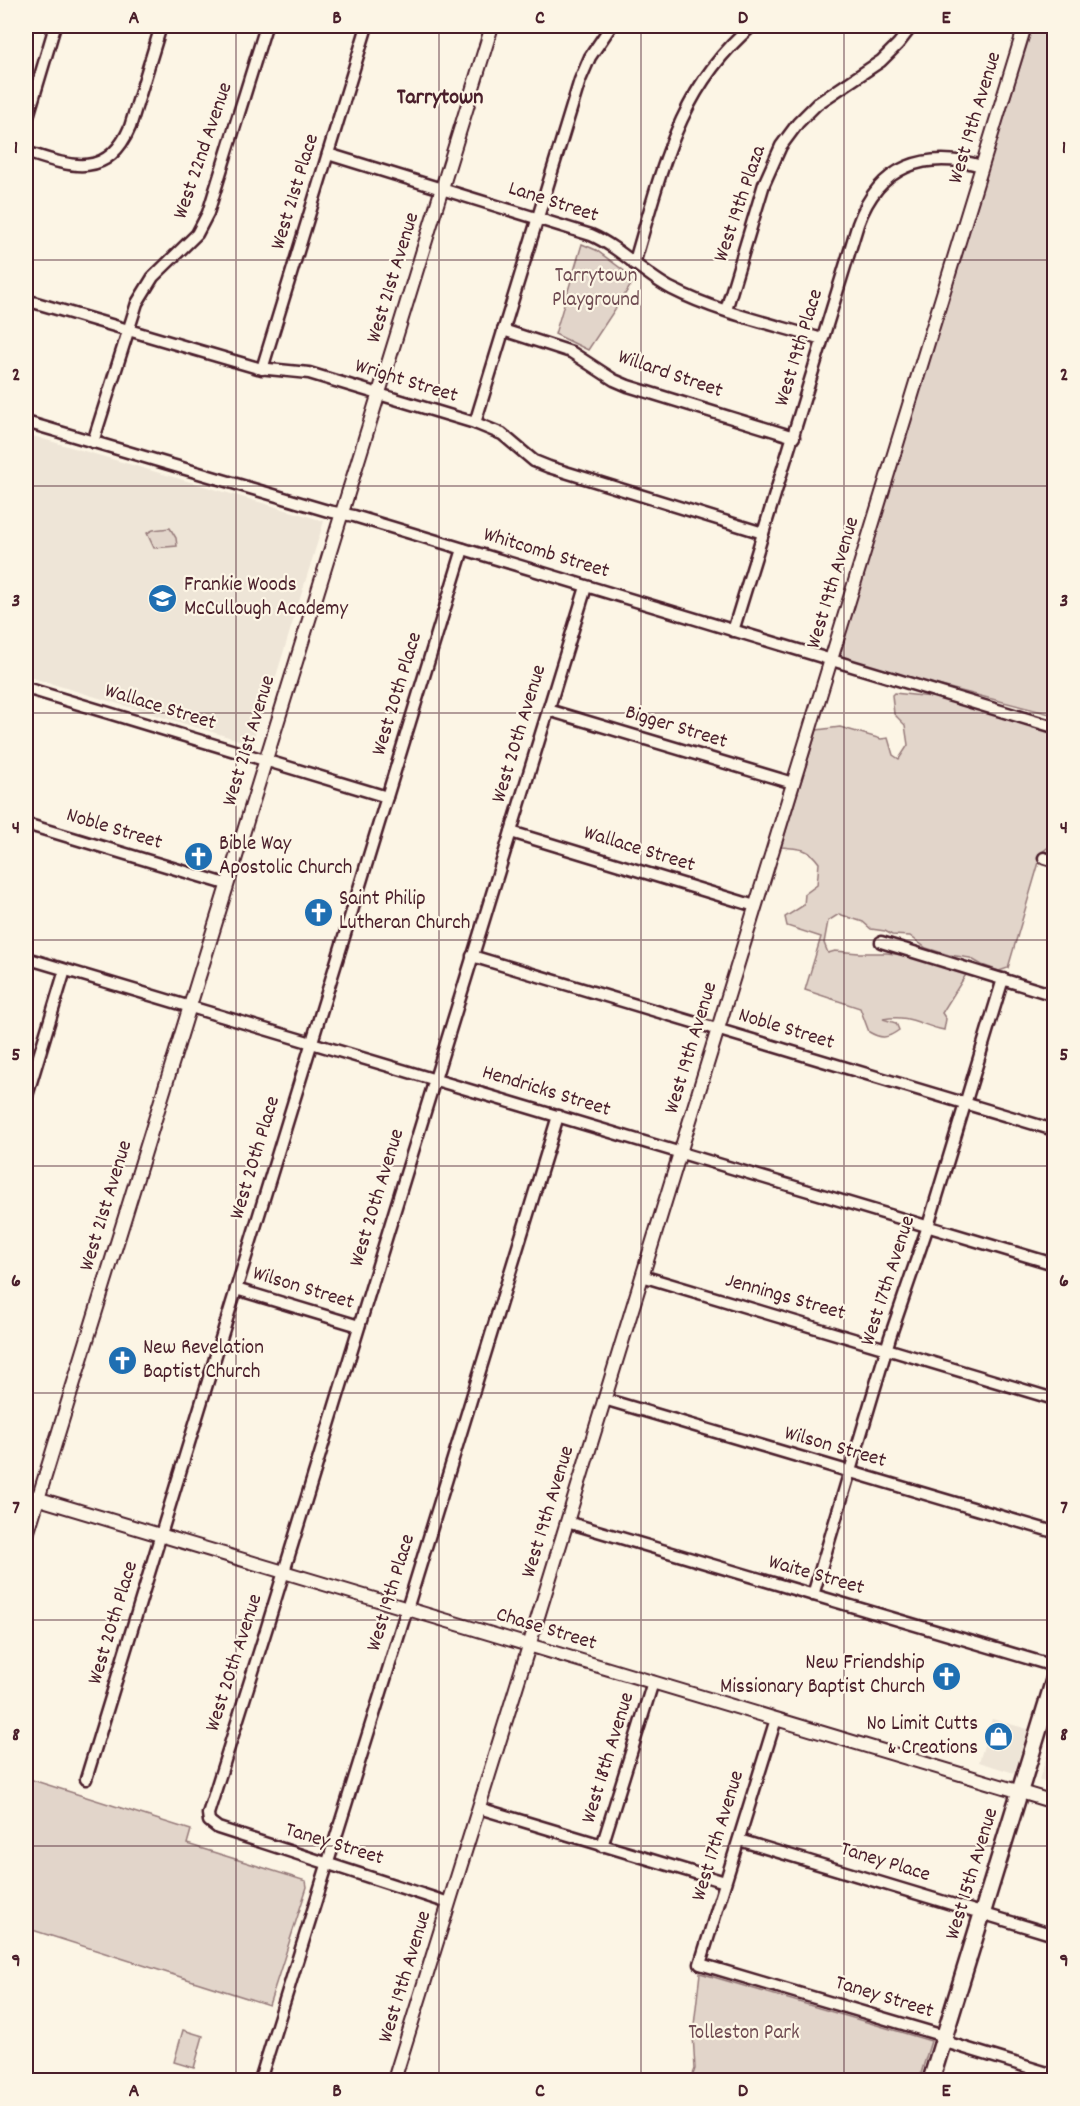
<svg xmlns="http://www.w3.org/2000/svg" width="1080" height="2106" font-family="Dekko,sans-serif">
  <rect width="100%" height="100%" fill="#fcf5e5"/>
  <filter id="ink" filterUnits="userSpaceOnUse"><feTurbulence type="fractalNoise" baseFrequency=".0167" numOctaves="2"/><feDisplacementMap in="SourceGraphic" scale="12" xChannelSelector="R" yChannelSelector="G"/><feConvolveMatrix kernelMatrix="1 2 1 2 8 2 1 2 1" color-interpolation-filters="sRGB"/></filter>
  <g filter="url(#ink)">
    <!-- built -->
    <g fill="#eee5d7">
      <polygon points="26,434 324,521 268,702 261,713 252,744 26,676"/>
      <polygon points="992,1719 1028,1729 1014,1773 979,1762"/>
      <polygon points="1053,1735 1054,1735 1054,1785 1039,1780"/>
    </g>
    <!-- green -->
    <g fill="#e2d5ca" stroke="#967a7a" stroke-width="1.5">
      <polygon points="1033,26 1054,26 1054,715 891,673 839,657 921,380"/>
      <polygon points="582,244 596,250 635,279 588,350 555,334"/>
      <polygon points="170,528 176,538 177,546 154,548 147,533 153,530"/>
      <path d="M894,693L942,698L1054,732V843L1042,852L1008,968L999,971L982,965L970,958L949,955L926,948L910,936L892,935L885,931L871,929L863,922L839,914L828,921L824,943L828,953L835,951L859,953H887L909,956L967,973L942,1013L946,1019L944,1030C919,1025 911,1014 883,1019L896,1023L899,1030C887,1039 881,1039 869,1032L860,1008L805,990L821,937L787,926L785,917L804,905L805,894L817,885L819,863C808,847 799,849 781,847L817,730L840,727L881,739L888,738L893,755L899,759L908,745L905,725L894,714L892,695Z"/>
      <polygon points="26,1778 191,1830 187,1844 306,1881 307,1887 269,2005 26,1928"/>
      <polygon points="700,1973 931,2041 919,2080 691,2080 695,2069 693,2034"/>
      <polygon points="183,2030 203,2036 194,2068 174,2062"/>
    </g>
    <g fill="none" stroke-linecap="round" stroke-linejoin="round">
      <defs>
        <g id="minor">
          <polyline points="26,123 55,26"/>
          <path d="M26,152C69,166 107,181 130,127L161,26"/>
          <path d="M328,154L591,235C621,248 643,274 672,289C719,313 773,324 822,339"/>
          <path d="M634,264C661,174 677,89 752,26"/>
          <polyline points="26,300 258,368 309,373 475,423 502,434 534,461 549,467 763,533"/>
          <polyline points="726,310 764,184 781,146 798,123 817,104 881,61 898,44 912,26"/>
          <polyline points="503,330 571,352 614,380 628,386 794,437"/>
          <polyline points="262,369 367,26"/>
          <polyline points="26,422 328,511 354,516 1054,727"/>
          <polyline points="475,423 580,80 590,57 611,26"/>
          <polyline points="93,442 137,303 153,277 197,234 208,213 266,26"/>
          <path d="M733,631L858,224C879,165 925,150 982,166"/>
          <polyline points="26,688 387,797"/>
          <polyline points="548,710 793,783"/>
          <polyline points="26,824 226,884"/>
          <polyline points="511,832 755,906"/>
          <polyline points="1044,858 1054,861"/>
          <polyline points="881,942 1054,995"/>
          <polyline points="472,956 1054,1130"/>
          <polyline points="26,958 1054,1264"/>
          <polyline points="26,1099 65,970"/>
          <polyline points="642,1276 1054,1399"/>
          <polyline points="236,1289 359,1326"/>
          <polyline points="604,1399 1054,1532"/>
          <polyline points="567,1522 1054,1666"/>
          <polyline points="813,1595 890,1337 928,1226 1003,979"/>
          <polyline points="776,1719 700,1964 937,2034 952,2044 1054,2075"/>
          <polyline points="86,1779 463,549"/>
          <polyline points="479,1808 725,1882"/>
          <polyline points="739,1840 1054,1935"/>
          <polyline points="602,1846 653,1682"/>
          <polyline points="449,1903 218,1828 209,1821 208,1814 267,1627 586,587"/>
          <polyline points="260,2080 407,1609 558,1116"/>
        </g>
        <g id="tertiary">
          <polyline points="26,1495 1054,1802"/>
          <polyline points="26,1538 492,26"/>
          <polyline points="394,2080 529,1646 1025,26"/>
        </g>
        <polyline id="secondary" points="931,2080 1054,1680"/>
      </defs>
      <!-- minor casing -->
      <use href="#minor" stroke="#4a1f2b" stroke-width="15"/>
      <!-- tertiary casing -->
      <use href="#tertiary" stroke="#4a1f2b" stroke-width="16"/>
      <!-- secondary casing -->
      <use href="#secondary" stroke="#4a1f2b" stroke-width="20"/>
      <!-- minor -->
      <use href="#minor" stroke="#fcf5e5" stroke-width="10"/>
      <!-- tertiary -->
      <use href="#tertiary" stroke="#fcf5e5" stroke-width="12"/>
      <!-- secondary -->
      <use href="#secondary" stroke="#fcf5e5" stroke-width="15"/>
    </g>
  </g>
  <!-- grid -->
  <path fill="none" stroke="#4a1f2b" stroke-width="1.5" stroke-opacity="0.55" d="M236,26V2080M439,26V2080M641,26V2080M844,26V2080M26,260H1054M26,486H1054M26,713H1054M26,940H1054M26,1166H1054M26,1393H1054M26,1620H1054M26,1846H1054"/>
  <!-- icons -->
  <defs>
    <symbol id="school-disc" viewBox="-11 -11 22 22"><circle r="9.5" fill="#1f6fb2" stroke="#fcf5e5"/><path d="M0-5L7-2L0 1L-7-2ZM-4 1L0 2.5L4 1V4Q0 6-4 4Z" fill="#fff"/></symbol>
    <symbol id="church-disc" viewBox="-11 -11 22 22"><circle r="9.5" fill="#1f6fb2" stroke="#fcf5e5"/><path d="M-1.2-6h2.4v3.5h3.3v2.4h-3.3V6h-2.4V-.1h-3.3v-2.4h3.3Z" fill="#fff"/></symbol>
    <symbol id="shop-disc" viewBox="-11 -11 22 22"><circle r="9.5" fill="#1f6fb2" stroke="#fcf5e5"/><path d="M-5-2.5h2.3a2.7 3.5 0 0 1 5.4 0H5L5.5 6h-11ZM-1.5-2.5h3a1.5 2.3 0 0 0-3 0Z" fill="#fff"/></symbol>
  </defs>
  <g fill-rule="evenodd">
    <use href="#school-disc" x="146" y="582" width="33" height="33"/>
    <use href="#church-disc" x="182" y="840" width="33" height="33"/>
    <use href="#church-disc" x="302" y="896" width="33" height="33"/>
    <use href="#church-disc" x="106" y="1344" width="33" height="33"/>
    <use href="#church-disc" x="930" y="1660" width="33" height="33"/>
    <use href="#shop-disc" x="982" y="1720" width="33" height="33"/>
  </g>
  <g text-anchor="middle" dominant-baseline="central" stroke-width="4.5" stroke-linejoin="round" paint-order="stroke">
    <!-- street labels -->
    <g font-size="21" fill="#4a1f2b" stroke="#fcf5e5">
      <text transform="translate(976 118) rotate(-73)">West 19th Avenue</text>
      <text transform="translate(204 151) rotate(-71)">West 22nd Avenue</text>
      <text transform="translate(296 192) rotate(-73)">West 21st Place</text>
      <text transform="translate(553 203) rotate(18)">Lane Street</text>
      <text transform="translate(741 204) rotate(-71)">West 19th Plaza</text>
      <text transform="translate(394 278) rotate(-73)">West 21st Avenue</text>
      <text transform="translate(800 348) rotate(-73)">West 19th Place</text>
      <text transform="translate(670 375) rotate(19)">Willard Street</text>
      <text transform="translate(406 382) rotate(17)">Wright Street</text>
      <text transform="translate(546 554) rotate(17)">Whitcomb Street</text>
      <text transform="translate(834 583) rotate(-73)">West 19th Avenue</text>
      <text transform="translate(398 694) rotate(-73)">West 20th Place</text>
      <text transform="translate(160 708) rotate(17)">Wallace Street</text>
      <text transform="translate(676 728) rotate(17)">Bigger Street</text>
      <text transform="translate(520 734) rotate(-73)">West 20th Avenue</text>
      <text transform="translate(250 741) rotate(-73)">West 21st Avenue</text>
      <text transform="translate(114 830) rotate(17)">Noble Street</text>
      <text transform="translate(639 850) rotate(17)">Wallace Street</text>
      <text transform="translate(786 1030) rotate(17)">Noble Street</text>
      <text transform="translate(692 1048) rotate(-73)">West 19th Avenue</text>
      <text transform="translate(546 1092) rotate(17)">Hendricks Street</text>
      <text transform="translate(256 1158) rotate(-73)">West 20th Place</text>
      <text transform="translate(378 1198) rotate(-73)">West 20th Avenue</text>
      <text transform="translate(107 1206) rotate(-73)">West 21st Avenue</text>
      <text transform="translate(889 1281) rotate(-72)">West 17th Avenue</text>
      <text transform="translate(303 1289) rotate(17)">Wilson Street</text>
      <text transform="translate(785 1298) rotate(16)">Jennings Street</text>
      <text transform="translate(835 1448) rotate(16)">Wilson Street</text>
      <text transform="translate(549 1512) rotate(-73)">West 19th Avenue</text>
      <text transform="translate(816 1576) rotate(16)">Waite Street</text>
      <text transform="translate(392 1593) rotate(-73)">West 19th Place</text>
      <text transform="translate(114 1623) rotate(-73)">West 20th Place</text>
      <text transform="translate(546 1630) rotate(17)">Chase Street</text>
      <text transform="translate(235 1663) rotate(-72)">West 20th Avenue</text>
      <text transform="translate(609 1758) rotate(-73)">West 18th Avenue</text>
      <text transform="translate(719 1836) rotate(-73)">West 17th Avenue</text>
      <text transform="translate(334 1845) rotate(17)">Taney Street</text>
      <text transform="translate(885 1863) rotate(17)">Taney Place</text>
      <text transform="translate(973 1874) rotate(-73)">West 15th Avenue</text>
      <text transform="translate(406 1977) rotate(-73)">West 19th Avenue</text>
      <text transform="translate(884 1998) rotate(17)">Taney Street</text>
    </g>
    <!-- park labels -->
    <g font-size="21" fill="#704c53" stroke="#fcf5e5">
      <text x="596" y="277">Tarrytown<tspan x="596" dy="24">Playground</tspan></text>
      <text x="744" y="2034">Tolleston Park</text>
    </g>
    <!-- poi labels -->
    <g font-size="21" fill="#4a1f2b" stroke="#fcf5e5" text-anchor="start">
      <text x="184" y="586">Frankie Woods<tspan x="184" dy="24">McCullough Academy</tspan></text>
      <text x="219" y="845">Bible Way<tspan x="219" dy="24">Apostolic Church</tspan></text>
      <text x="339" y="900">Saint Philip<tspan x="339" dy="24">Lutheran Church</tspan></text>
      <text x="143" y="1349">New Revelation<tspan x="143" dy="24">Baptist Church</tspan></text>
      <text x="925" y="1664" text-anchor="end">New Friendship<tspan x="925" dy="24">Missionary Baptist Church</tspan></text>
      <text x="978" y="1725" text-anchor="end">No Limit Cutts<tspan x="978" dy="24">&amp; Creations</tspan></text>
    </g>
    <!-- neighbourhood labels -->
    <g font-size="22" font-weight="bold" fill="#4a1f2b" stroke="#fcf5e5">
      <text x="440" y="98">Tarrytown</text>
    </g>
  </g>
  <!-- margin -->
  <rect width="1080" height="2106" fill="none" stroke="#fcf5e5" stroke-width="66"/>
  <rect x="33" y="33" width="1014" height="2040" fill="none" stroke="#4a1f2b" stroke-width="2"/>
  <g font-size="20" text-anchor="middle" font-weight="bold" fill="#4a1f2b">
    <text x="134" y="23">A</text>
    <text x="337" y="23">B</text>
    <text x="540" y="23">C</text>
    <text x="743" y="23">D</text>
    <text x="946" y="23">E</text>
    <text x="16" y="153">1</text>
    <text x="1064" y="153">1</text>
    <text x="16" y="380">2</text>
    <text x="1064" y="380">2</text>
    <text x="16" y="606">3</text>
    <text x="1064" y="606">3</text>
    <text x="16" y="833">4</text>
    <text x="1064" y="833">4</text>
    <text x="16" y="1060">5</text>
    <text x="1064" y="1060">5</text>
    <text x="16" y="1286">6</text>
    <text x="1064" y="1286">6</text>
    <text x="16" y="1513">7</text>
    <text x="1064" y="1513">7</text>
    <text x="16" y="1740">8</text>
    <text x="1064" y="1740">8</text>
    <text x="16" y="1966">9</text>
    <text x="1064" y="1966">9</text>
    <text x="134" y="2096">A</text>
    <text x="337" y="2096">B</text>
    <text x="540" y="2096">C</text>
    <text x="743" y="2096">D</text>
    <text x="946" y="2096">E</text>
  </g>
</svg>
